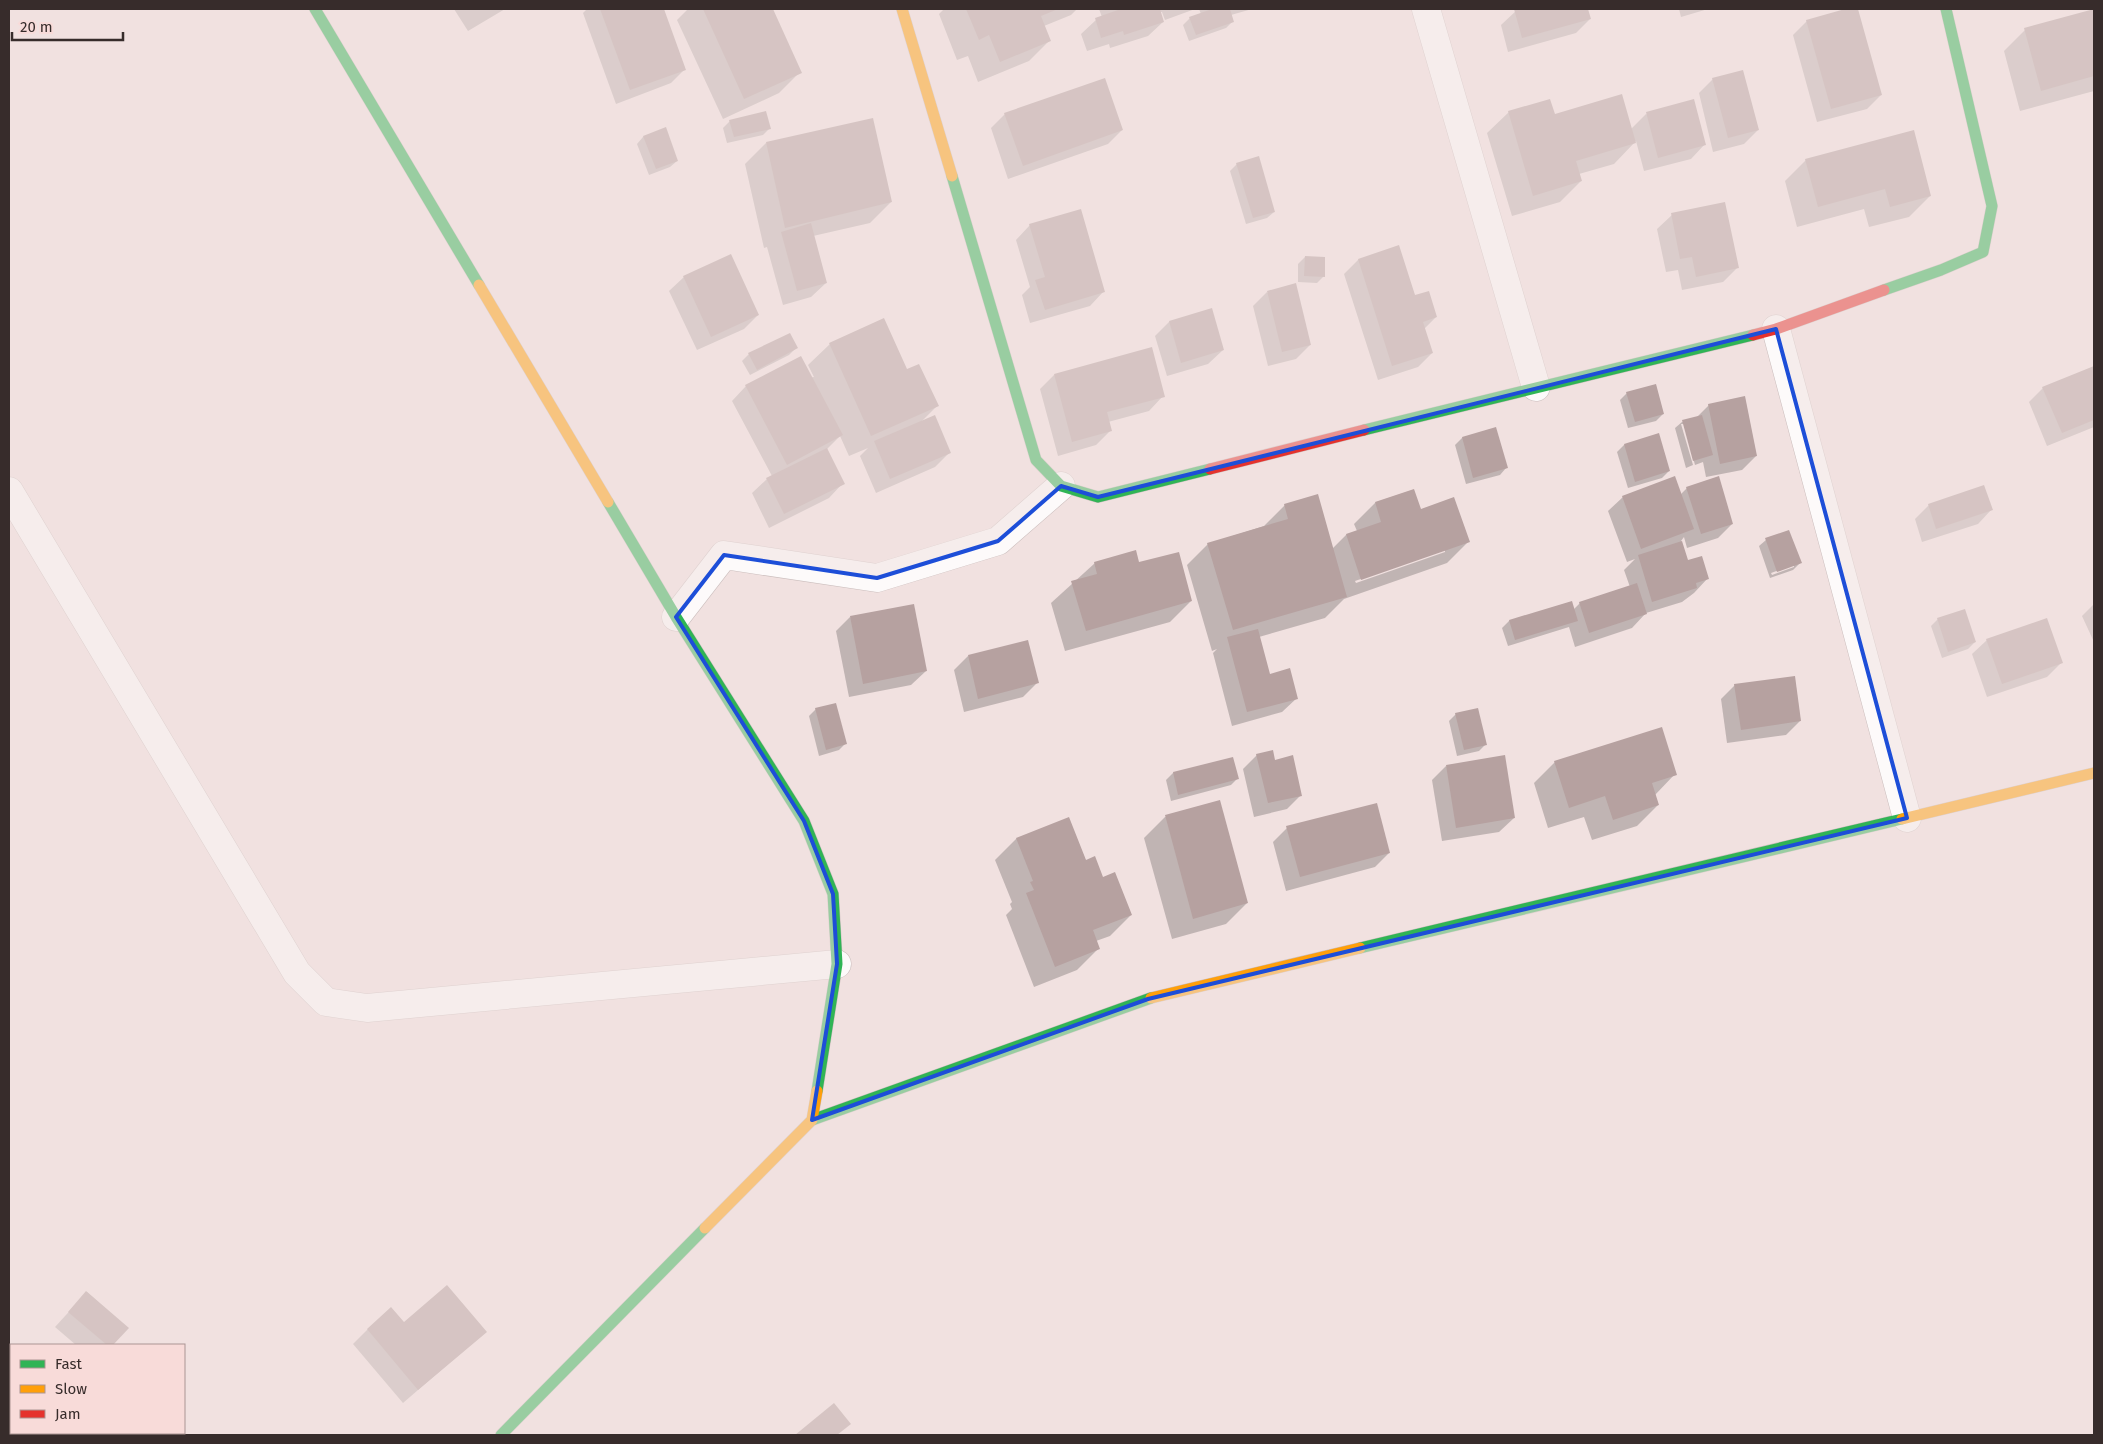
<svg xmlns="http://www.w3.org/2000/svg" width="2103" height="1444" font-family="'Fira Sans',sans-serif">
  <rect width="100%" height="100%" fill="#f1e1e0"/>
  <!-- shadow -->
  <g fill="#0003" fill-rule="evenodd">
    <polygon points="454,9 505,9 468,31"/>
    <polygon points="587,9 663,9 685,69 671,83 616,104 583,13"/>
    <polygon points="688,9 772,9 800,72 779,93 723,119 677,20"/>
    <polygon points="944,9 1077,9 1071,15 1044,26 1050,40 1029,61 978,82 968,56 957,60 939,14"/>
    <polygon points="1099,9 1195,9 1165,20 1162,12 1160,12 1163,22 1148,36 1110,48 1109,44 1087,51 1081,34 1096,20 1102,17"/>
    <polygon points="1199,9 1252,9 1231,15 1233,21 1226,28 1189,41 1183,25 1190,18 1201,14"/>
    <polygon points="1518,9 1587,9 1590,19 1576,33 1508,52 1501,25"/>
    <polygon points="1679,9 1708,9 1681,17"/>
    <polygon points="1849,9 1857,9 1881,95 1867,109 1817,122 1793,35 1807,21"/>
    <polygon points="2094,10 2094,91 2020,111 2004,51 2025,30"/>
    <polygon points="1713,79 1758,130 1744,144 1713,152 1699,93"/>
    <polygon points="1509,112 1554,116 1631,129 1646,114 1705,144 1691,159 1644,171 1636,141 1614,164 1579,174 1581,181 1560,202 1512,216 1487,133"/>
    <polygon points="1005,114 1122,130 1108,144 1008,179 991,128"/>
    <polygon points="730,121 770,128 763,135 727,143 723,128"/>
    <polygon points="665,129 677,161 670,167 649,175 637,144 643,137"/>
    <polygon points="766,143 891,202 870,223 813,236 826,283 811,297 783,305 767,247 764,248 745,164"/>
    <polygon points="1806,160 1930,196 1909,217 1869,227 1864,209 1797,227 1785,181"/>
    <polygon points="1237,164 1274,212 1267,218 1246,224 1230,171"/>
    <polygon points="1672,215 1737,268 1723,282 1682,290 1678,270 1666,272 1657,229"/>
    <polygon points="1030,225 1104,291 1090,306 1030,323 1022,295 1030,287 1016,240"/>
    <polygon points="1398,247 1415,296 1436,317 1424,329 1432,353 1418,367 1378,380 1344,274 1358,260"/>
    <polygon points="1305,257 1324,276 1317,283 1298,282 1298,264"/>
    <polygon points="684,277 758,315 744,329 697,350 669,291"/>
    <polygon points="1267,292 1310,345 1296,359 1268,366 1253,306"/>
    <polygon points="1211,310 1223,350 1208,364 1167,376 1155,336 1169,322"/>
    <polygon points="883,320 906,371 937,406 921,422 949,453 935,467 876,493 860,456 868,448 849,456 840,436 827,449 843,483 829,498 769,528 752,493 767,479 772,476 732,401 746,386 814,377 808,365 830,344"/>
    <polygon points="796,348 789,355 750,375 742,361 749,354"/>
    <polygon points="2094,367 2094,427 2047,446 2029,402 2043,388"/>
    <polygon points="1054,375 1163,396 1149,411 1108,422 1110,431 1096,445 1058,456 1040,389"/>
    <polygon points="1627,393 1663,414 1656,421 1628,428 1620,400"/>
    <polygon points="1709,405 1756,456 1742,470 1706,477 1703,462 1695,465 1684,424 1681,424 1693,465 1686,468 1675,428 1682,422 1696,418"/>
    <polygon points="1495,429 1506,468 1500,475 1466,484 1455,445 1462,438"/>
    <polygon points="1658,435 1669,471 1662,478 1628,488 1617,452 1624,445"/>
    <polygon points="1687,488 1732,524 1718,538 1687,548 1684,537 1681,541 1687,562 1708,578 1694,593 1682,602 1646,613 1632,628 1575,647 1569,627 1508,646 1502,628 1509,621 1571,602 1573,610 1580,603 1630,587 1624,570 1635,559 1627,562 1608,511 1623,497 1680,495"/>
    <path d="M1375,503L1420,510L1468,542L1447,563L1344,599L1325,618L1259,637L1269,675L1297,698L1282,712L1232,726L1213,653L1217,649L1212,651L1187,565L1208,544L1264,526L1285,505L1332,549L1346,535L1357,531L1354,524ZM1445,550V552L1356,583L1355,581Z"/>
    <polygon points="1929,505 1992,509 1978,524 1922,542 1915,519"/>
    <path d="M1766,540L1800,563L1793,570L1770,578L1759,546ZM1794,565V567L1772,575L1771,573Z"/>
    <polygon points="1095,563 1138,564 1191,601 1170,622 1065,651 1051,603"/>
    <polygon points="2094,604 2094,642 2082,616"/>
    <polygon points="850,617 926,671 911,685 849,697 836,631"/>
    <polygon points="1938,619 1975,642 1968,649 1942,658 1931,626"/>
    <polygon points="1987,640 2061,663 2047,677 1987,697 1972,654"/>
    <polygon points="968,656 1037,683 1023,697 964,712 954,670"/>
    <polygon points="1735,685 1800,721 1786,735 1727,743 1721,699"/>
    <polygon points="816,709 846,743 839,750 819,756 809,716"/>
    <polygon points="1456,714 1486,744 1479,751 1457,756 1449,721"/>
    <polygon points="1257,755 1274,761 1301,795 1287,809 1254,817 1243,769"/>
    <polygon points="1232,758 1238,778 1231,785 1171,801 1166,780 1173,773"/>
    <polygon points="1555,762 1675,774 1655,795 1658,805 1637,826 1592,840 1584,817 1548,828 1534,783"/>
    <polygon points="1446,766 1514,818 1499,832 1442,841 1432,780"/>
    <polygon points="1219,802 1247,903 1226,924 1172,939 1144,838 1165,817"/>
    <polygon points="1068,819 1086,861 1102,878 1131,915 1110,936 1096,941 1098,949 1077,970 1034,987 1006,915 1012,909 1010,904 1012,902 995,860 1016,839"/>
    <polygon points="1287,828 1389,853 1375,867 1286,891 1273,842"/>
    <polygon points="87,1292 127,1328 112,1345 76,1345 55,1327"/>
    <polygon points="404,1324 485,1332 403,1403 353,1344 368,1329"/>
    <polygon points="9,1388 11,1391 11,1427 9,1430"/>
  </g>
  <!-- building -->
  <g fill="#b6a1a0">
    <polygon points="600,9 664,9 686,70 630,90"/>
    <polygon points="703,9 773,9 802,73 744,99"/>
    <polygon points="966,9 1058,9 1041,16 1051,41 1000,62 989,35 979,40"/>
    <polygon points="1117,9 1160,9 1164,22 1124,35 1123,31 1101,38 1095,18 1118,10"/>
    <polygon points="1212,9 1230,9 1234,22 1196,35 1189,17"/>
    <polygon points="1514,9 1588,9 1591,19 1522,38"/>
    <polygon points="1845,9 1858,9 1882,95 1831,109 1806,20"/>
    <polygon points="2094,9 2094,76 2041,91 2024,28"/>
    <polygon points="1743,70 1759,130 1728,138 1712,78"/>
    <polygon points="1105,78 1123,130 1023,166 1004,113"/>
    <polygon points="1622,94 1636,143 1576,161 1582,181 1533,196 1508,111 1550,99 1555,114"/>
    <polygon points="1694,99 1706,145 1658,158 1646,112"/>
    <polygon points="766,111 771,129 734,137 729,120"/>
    <polygon points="873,118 892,202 785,228 766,142"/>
    <polygon points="666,127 678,161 656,169 643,136"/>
    <polygon points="1914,130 1931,196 1890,207 1885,189 1818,207 1805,159"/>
    <polygon points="1259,156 1275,212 1253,218 1236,163"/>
    <polygon points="1725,202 1739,268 1696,277 1692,257 1680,259 1671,213"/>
    <polygon points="1081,209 1105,292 1045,310 1035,280 1045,277 1029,224"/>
    <polygon points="811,223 827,283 797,291 781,232"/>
    <polygon points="1399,245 1415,295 1429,291 1437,317 1423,322 1433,353 1392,366 1358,259"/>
    <polygon points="731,254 759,315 711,337 683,276"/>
    <polygon points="1305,256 1325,257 1325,277 1304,276"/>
    <polygon points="1296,283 1311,345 1282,352 1267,291"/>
    <polygon points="1212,308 1224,350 1181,363 1169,321"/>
    <polygon points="884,318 907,369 919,364 939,406 871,436 829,343"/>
    <polygon points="790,333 798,348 757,370 748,353"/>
    <polygon points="1152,347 1165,397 1107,412 1112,431 1072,442 1054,374"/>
    <polygon points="801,356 843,435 787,465 745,385"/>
    <polygon points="2094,366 2094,420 2062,433 2042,387"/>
    <polygon points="1656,384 1664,414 1635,422 1626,392"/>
    <polygon points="1745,396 1757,456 1720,464 1708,404"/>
    <polygon points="935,415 951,453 890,479 874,441"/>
    <polygon points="1702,415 1713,455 1693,461 1682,420"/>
    <polygon points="1496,427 1508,468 1473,478 1462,437"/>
    <polygon points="1659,433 1670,471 1635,482 1624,444"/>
    <polygon points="827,448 845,484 784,514 766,478"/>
    <polygon points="1675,476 1694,529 1641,549 1622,496"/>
    <polygon points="1719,476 1733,524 1701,534 1686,487"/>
    <polygon points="1984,485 1993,510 1936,529 1928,504"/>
    <polygon points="1414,489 1421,509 1454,497 1470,542 1361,580 1346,534 1381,522 1375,502"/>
    <polygon points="1318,494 1347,597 1233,630 1207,543 1288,519 1284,504"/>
    <polygon points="1789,530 1802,563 1777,572 1765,538"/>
    <polygon points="1682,541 1688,560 1702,556 1709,579 1696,583 1697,588 1652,602 1638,555"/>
    <polygon points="1136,550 1139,562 1179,552 1192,601 1086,631 1071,581 1097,574 1094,562"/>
    <polygon points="1637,583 1647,614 1589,633 1579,602"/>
    <polygon points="1572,601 1578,621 1515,640 1509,620"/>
    <polygon points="914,604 927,671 863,684 850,616"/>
    <polygon points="1965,609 1976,642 1948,652 1937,618"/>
    <polygon points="2047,618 2063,663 2002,684 1986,639"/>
    <polygon points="1258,629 1270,674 1290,668 1298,699 1247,712 1227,637"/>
    <polygon points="1028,640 1039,683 978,699 968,655"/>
    <polygon points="1795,676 1801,721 1741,730 1734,684"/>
    <polygon points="836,703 847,744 826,750 815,708"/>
    <polygon points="1478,708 1487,745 1464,750 1455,713"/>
    <polygon points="1662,727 1677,775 1652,783 1659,805 1613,820 1605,796 1569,808 1554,761"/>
    <polygon points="1273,750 1275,760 1293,755 1302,796 1268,803 1256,754"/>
    <polygon points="1505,755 1515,818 1456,828 1446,765"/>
    <polygon points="1233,757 1239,779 1178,795 1173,772"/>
    <polygon points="1220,800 1248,903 1193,919 1165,815"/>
    <polygon points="1377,803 1390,853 1300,877 1286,826"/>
    <polygon points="1069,817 1086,860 1095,856 1103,877 1115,872 1132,915 1093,930 1100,949 1055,967 1026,893 1034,890 1030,882 1033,881 1016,838"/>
    <polygon points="447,1285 487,1332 418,1390 367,1329 391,1307 404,1322"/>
    <polygon points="86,1291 129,1328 113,1345 107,1345 68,1312"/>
    <polygon points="9,1387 11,1389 11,1429 9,1431"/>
    <polygon points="834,1403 851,1424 837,1435 795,1435"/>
  </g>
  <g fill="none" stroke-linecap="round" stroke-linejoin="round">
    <defs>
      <g id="street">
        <polyline points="1426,9 1536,387"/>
        <polyline points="1776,329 1907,818"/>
        <polyline points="9,491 297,973 326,1002 367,1008 837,964"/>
        <polyline points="676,617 724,555 877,578 998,541 1061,486"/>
      </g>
      <g id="fast">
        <polyline points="315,9 479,285"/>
        <polyline points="952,176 1036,460 1061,486 1098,497 1210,469"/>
        <polyline points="1884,290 1941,270 1983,252 1992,206 1946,9"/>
        <polyline points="1364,430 1753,335"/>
        <polyline points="608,502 676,617 804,821 833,894 837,964 817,1091"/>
        <polyline points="1360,948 1902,819"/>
        <polyline points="812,1120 1151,998"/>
        <polyline points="501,1435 705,1228"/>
      </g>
      <g id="slow">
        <polyline points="902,9 952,176"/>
        <polyline points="479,285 608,502"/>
        <polyline points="1902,819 2094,773"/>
        <polyline points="1151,998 1360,948"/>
        <polyline points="705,1228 812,1120 817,1091"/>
      </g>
      <g id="jam">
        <polyline points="1753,335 1776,329 1884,290"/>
        <polyline points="1210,469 1364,430"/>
      </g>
    </defs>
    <!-- street casing -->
    <use href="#street" stroke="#cbbebd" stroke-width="29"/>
    <!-- fast casing -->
    <use href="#fast" stroke="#cbbebd" stroke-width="12"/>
    <!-- slow casing -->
    <use href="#slow" stroke="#cbbebd" stroke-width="12"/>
    <!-- jam casing -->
    <use href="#jam" stroke="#cbbebd" stroke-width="12"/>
    <!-- street -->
    <use href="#street" stroke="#fdfafa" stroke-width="28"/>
    <!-- fast -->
    <use href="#fast" stroke="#30b455" stroke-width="11"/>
    <!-- slow -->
    <use href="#slow" stroke="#ff9f0a" stroke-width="11"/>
    <!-- jam -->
    <use href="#jam" stroke="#e5322d" stroke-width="11"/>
  </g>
  <!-- marked area -->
  <path d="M0 0H2103V1444H0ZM1776,329L1907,818L1148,999L812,1120L837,964L833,894L804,821L676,617L724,555L877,578L998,541L1061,486L1098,497Z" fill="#f1e1e0" fill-opacity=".55" fill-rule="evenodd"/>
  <path fill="none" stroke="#1d4ed8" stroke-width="4" stroke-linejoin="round" d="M1776,329L1907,818L1148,999L812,1120L837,964L833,894L804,821L676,617L724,555L877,578L998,541L1061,486L1098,497Z"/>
  <!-- border -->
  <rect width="2103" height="1444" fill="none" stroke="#372c2b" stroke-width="20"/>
  <!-- legend -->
  <rect x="10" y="1344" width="175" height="90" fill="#f8dbd9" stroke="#ab9593"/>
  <rect x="20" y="1360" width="25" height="8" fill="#30b455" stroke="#ab9593"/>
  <text x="55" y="1369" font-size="15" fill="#372c2b">Fast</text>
  <rect x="20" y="1385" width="25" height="8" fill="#ff9f0a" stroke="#ab9593"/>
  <text x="55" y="1394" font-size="15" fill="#372c2b">Slow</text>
  <rect x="20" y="1410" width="25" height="8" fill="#e5322d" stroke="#ab9593"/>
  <text x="55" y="1419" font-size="15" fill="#372c2b">Jam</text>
  <!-- scale -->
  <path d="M12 32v8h111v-8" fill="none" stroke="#372c2b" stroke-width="2.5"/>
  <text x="20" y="32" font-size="15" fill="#372c2b" stroke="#f8dbd9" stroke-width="4" paint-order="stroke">20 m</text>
</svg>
